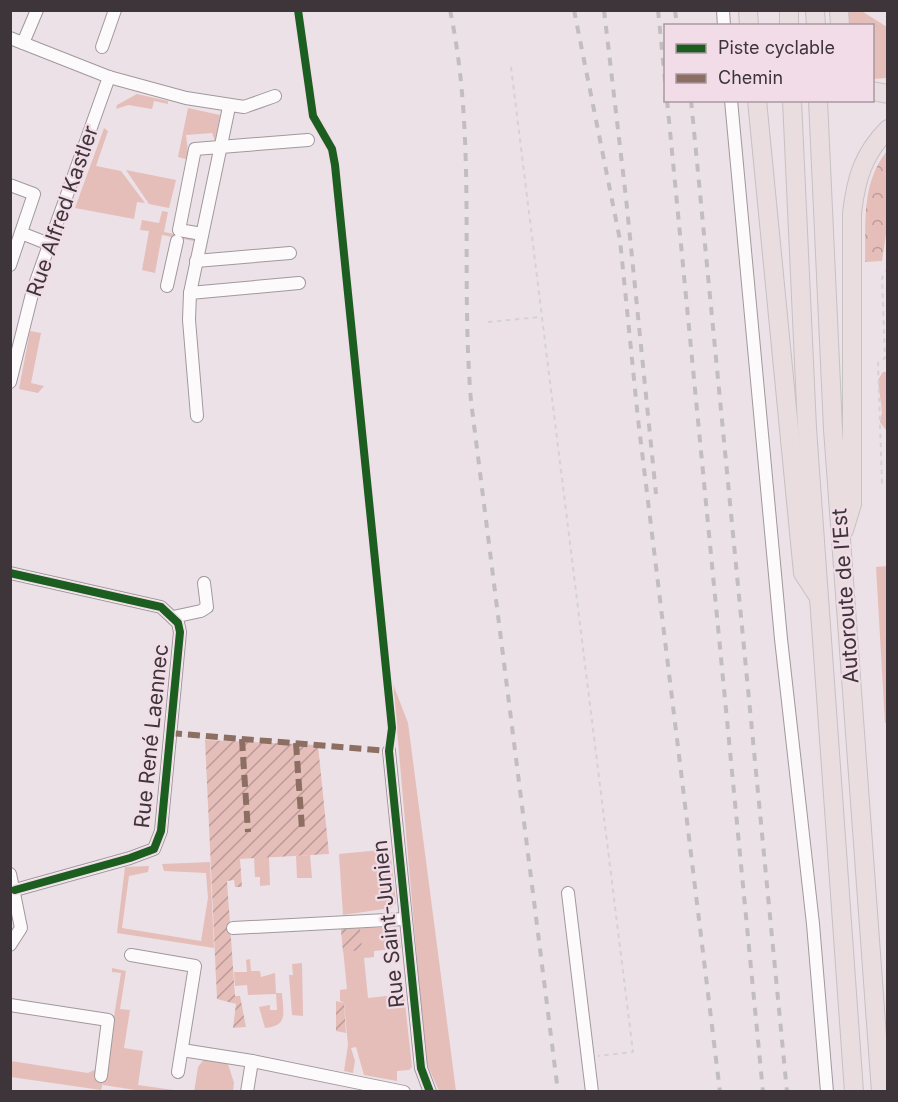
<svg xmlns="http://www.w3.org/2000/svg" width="898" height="1102" font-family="Inter,sans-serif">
  <defs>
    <pattern id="forest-crowns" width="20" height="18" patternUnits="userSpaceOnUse" patternTransform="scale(1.5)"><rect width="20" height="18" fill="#e5beba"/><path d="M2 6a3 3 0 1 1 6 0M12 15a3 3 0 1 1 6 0" fill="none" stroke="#bb9b98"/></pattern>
    <pattern id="garden-furrows" width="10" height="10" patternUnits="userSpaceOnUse" patternTransform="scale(1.5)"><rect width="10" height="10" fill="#e5beba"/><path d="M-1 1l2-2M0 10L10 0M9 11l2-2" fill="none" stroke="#bb9b98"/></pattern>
  </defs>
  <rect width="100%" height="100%" fill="#ece1e7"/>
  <!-- green -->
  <g fill="#e5beba">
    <polygon points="860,10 887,27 887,78 873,79 872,26 845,26 846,11"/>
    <polygon points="137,94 168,101 168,104 154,101 152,109 128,105 116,109 117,105"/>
    <polygon points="188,108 220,115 215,141 212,133 186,135 189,160 178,157"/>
    <polygon points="104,128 108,131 96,166 121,171 145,203 137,202 134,219 75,208"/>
    <polygon points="126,170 176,180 169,208 149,204"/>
    <polygon points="162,211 168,212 164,232 195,238 194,241 162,235 155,273 142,270 149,231 140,230 142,220 159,223"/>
    <polygon points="30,331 41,333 31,383 44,386 38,393 19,389"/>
    <polygon points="883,372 887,372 888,429 885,429 880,422 882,412 878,380"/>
    <polygon points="887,566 888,723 885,723 876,567"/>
    <polygon points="393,684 408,723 456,1091 439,1091 426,1062"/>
    <polygon points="390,849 396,903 391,908 343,915 339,854"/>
    <polygon points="310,855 312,878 297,878 296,856"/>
    <polygon points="269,857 270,885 260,886 260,877 255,877 254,858"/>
    <polygon points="210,862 214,948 117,933 125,867 149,866 148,872 129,876 122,928 201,941 208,898 206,873 164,871 162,864"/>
    <polygon points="390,927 399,935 401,948 374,951 374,957 364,958 368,998 404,994 412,1067 409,1070 397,1071 397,1081 364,1075 356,1047 351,1048 355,1061 353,1073 344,1071 348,1045 344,1003 340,1001 340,990 347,989 341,929"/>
    <path d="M250,959L251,971H260L261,977L275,973L276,993H282C283,1012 289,1026 265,1028L259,1007L270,1005V1010H277L276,994L248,995L247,985L235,986L234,972H247L246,960Z"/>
    <polygon points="302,963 303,1013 303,1016 292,1015 289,975 293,975 292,964"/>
    <polygon points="112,968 126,971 120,1009 130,1010 124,1048 143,1051 138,1085 181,1091 142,1091 103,1085 103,1083 101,1090 11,1077 11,1061 88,1073 98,1068 104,1079 121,973 112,972"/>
    <polygon points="204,1059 227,1061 234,1083 233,1091 194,1092 198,1067"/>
  </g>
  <!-- forest -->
  <path fill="url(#forest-crowns)" d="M887,151V228L882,261L865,262C866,222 861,183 887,151Z"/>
  <!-- garden -->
  <g fill="url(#garden-furrows)">
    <polygon points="205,740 318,745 329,854 240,859 242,887 235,887 234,880 227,881 235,996 240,996 246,1027 233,1028 236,1004 217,999"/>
    <polygon points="360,928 362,950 343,952 341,929"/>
    <polygon points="336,1001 344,1003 346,1033 336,1031"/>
  </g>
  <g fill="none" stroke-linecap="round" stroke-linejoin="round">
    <defs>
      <g id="minor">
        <polyline points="723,10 724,26"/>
        <polyline points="10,38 109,77 186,98 244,107 275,96"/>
        <polyline points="23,43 37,10"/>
        <polyline points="102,47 115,10"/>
        <polyline points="731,100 781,639 813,924 827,1092"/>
        <polyline points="10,185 34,194 10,265"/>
        <polyline points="21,233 49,244"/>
        <polyline points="202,234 179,230 195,149 308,140"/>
        <polyline points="196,261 290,253"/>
        <polyline points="167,286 177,241"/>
        <polyline points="190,293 299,283"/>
        <polyline points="10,382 33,290 109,77"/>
        <polyline points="197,416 189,320 190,293 229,107"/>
        <polyline points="10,573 161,607 178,623 180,632 161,831 154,849 130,858 15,890"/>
        <polyline points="173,617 201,611 207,607 204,583"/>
        <polyline points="389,751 421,1068 430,1092"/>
        <polyline points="10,874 21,928 10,945"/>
        <polyline points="568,893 592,1092"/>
        <polyline points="233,928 405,919"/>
        <polyline points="131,955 195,966 178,1072"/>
        <polyline points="10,1005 108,1020 101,1076"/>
        <polyline points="182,1050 252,1061 404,1092"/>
        <polyline points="247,1092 252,1061"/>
      </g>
      <g id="highway">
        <polyline points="748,10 749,26"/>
        <polyline points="789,10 789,26"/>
        <polyline points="815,10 816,26"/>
        <polyline points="839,10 840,26"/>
        <polyline points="872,91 888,94"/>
        <polyline points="757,100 803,573 818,596"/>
        <polyline points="792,100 807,428 854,1092"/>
        <polyline points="818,100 833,429 881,1092"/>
        <path d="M844,530L852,504V213C856,179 863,154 888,129"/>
      </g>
    </defs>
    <!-- minor casing -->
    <use href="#minor" stroke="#a0989d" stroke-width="14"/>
    <!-- highway casing -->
    <use href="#highway" stroke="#c6c1c3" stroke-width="20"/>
    <!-- path -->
    <g stroke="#d4d2d3" stroke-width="2" stroke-dasharray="4.5 4.5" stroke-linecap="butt">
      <polyline points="511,67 633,1052 598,1056"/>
      <polyline points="888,268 882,278 885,358 878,363 882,483 888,485"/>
      <polyline points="488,322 541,317"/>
    </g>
    <!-- minor -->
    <use href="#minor" stroke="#fcfafb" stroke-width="12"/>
    <!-- highway -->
    <use href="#highway" stroke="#e9dddf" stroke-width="18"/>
    <!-- rail -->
    <g stroke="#c2bec0" stroke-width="4" stroke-dasharray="8 8" stroke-linecap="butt">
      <path d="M450,10C477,138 460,271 471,401L558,1092"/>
      <polyline points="574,10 620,240 638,419 720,1092"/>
      <polyline points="604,10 626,198 656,494"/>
      <polyline points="658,10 666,90"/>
      <polyline points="675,10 677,26"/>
      <polyline points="667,100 763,1092"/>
      <polyline points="691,100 787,1092"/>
    </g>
    <!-- quiet -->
    <g stroke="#8d6e63" stroke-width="6" stroke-dasharray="12 6" stroke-linecap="butt">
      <polyline points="170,733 389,751"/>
      <polyline points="242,739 248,832"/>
      <polyline points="296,743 302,829"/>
    </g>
    <defs>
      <g id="cycleway">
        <polyline points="298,10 313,116 332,149 335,165 392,728 389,751 421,1068 430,1092"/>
        <polyline points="10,573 161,607 178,623 180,632 161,831 154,849 130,858 15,890"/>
      </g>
    </defs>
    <!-- cycleway casing -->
    <use href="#cycleway" stroke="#f1dce7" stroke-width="11"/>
    <!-- cycleway -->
    <use href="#cycleway" stroke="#1b5e20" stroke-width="8"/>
  </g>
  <g text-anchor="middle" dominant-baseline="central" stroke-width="4.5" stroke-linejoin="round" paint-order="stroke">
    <!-- street labels -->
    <g font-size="21" fill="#3d3539" stroke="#f1dce7">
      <text transform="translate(62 211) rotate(-71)">Rue Alfred Kastler</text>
      <text transform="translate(845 596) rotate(-94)">Autoroute de l’Est</text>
      <text transform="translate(151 736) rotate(-84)">Rue René Laennec</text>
      <text transform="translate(388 924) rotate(-96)">Rue Saint-Junien</text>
    </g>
  </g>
  <!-- border -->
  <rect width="898" height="1102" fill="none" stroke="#3d3539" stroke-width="24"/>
  <!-- legend -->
  <rect x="664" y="24" width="210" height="78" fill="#f1dce7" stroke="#a999a1" stroke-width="1.5"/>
  <rect x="676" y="44" width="30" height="9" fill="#1b5e20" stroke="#a999a1" stroke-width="1.5"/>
  <text x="718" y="54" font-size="18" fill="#3d3539">Piste cyclable</text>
  <rect x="676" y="74" width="30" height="9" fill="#8d6e63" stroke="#a999a1" stroke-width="1.5"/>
  <text x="718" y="84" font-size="18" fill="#3d3539">Chemin</text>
</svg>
